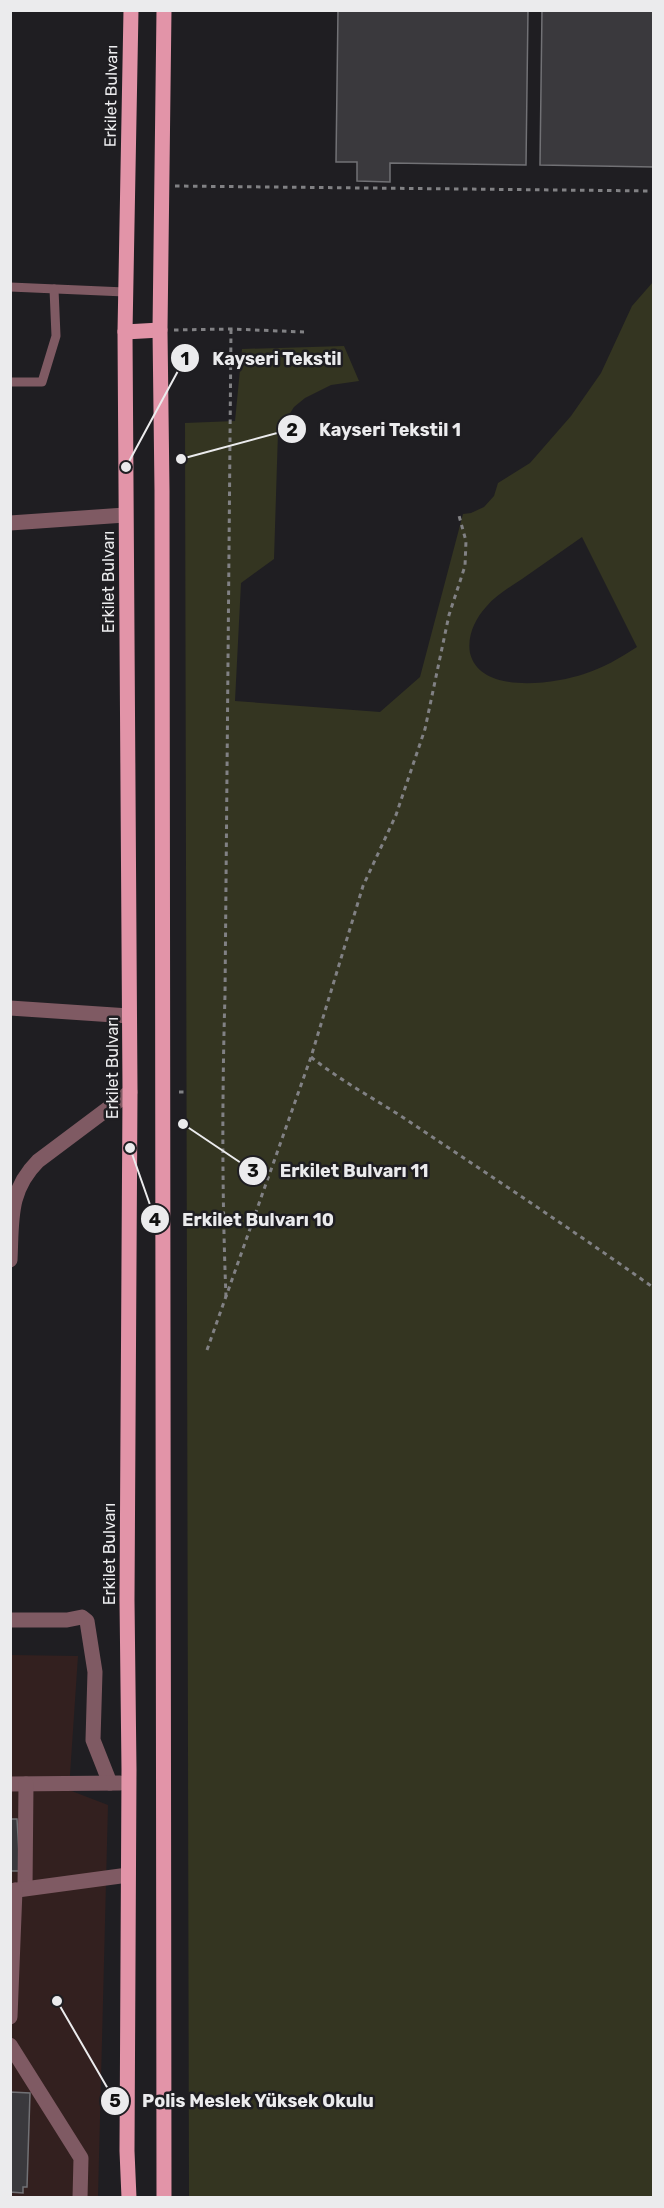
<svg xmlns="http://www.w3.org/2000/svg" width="664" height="2208" font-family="Rubik,sans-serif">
  <rect width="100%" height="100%" fill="#1f1e22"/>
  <!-- education -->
  <polygon fill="#33201f" points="11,1655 78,1656 69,1790 108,1805 98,2197 11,2198"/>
  <!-- green -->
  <path fill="#343521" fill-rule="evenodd" d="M653,282V2197H189L185,423L235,421L242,349L344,346L359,381L331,385L305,398L294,407L278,432L274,559L241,583L235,701L380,712L420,677L463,514L471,513L484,507L494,496L498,483L530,463L571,416L601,373L632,306ZM582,537L637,647C620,658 603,668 584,674C554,684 480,695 470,653C467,636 475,619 486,607C496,595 510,587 522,579C542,565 562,551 582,537Z"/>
  <!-- building -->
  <g fill="#3a393d" stroke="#717175" stroke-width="1.5">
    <polygon points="338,10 528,10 526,165 390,163 390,182 357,181 357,162 336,162"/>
    <polygon points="542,10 654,10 654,167 540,165"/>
    <polygon points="10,1819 17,1819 20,1871 10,1871"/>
    <polygon points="10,2092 30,2093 27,2187 23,2187 23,2193 10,2192"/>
  </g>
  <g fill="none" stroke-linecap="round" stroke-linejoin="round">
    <!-- path -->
    <g stroke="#818184" stroke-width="3" stroke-dasharray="4.5 4.5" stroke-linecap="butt">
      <polyline points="175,186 654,191"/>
      <polyline points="174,330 231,329 304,332"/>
      <path d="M311,1057C342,1082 377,1100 410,1122C492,1177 574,1231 654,1288"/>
      <polyline points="179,1092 188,1092"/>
      <path d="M226,1297C222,1196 222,1096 225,995L231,329"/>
      <polyline points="207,1350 311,1057 363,886 396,815 425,729 449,615 465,566 466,541 458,512"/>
    </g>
    <!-- lane -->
    <g stroke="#7f5a63" stroke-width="9">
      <polyline points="10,287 125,292"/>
      <polyline points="10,382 42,382 56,336 54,289"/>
    </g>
    <!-- street -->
    <g stroke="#7f5a63" stroke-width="15">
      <polyline points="10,523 125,515"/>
      <polyline points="10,1008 129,1016"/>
      <path d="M10,1260C12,1221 8,1191 38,1161L130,1092"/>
      <polyline points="10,1620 67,1620 82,1617 87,1621 95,1672 93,1740 110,1783"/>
      <polyline points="10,1784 120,1783"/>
      <polyline points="25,1888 26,1784"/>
      <polyline points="10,1891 128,1875"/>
      <polyline points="10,2017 15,1890"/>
      <polyline points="10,2045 81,2158 80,2198"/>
    </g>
    <!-- primary -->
    <g stroke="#e294a8" stroke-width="15">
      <polyline points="125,332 160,330"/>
      <polyline points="129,2198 127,2151 129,1770 127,1600 130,1092 125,332 131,10"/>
      <polyline points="164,2198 162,491 160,330 164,10"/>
    </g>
  </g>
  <g text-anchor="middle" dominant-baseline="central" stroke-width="5" stroke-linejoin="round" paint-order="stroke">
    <!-- street labels -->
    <g font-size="16" fill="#ebebed" stroke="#1f1e22">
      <text transform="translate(111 96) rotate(-89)">Erkilet Bulvarı</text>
      <text transform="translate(108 582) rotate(-90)">Erkilet Bulvarı</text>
      <text transform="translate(112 1068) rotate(-90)">Erkilet Bulvarı</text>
      <text transform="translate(109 1554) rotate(-90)">Erkilet Bulvarı</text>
    </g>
  </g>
  <!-- callouts -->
  <path fill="none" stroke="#ebebed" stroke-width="2" d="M126 467L185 358M181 459L292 429M183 1124L253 1171M130 1148L155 1219M57 2001L115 2101"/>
  <g fill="#ebebed" stroke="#1f1e22" stroke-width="2">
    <circle cx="126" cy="467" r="6"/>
    <circle cx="181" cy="459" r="6"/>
    <circle cx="183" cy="1124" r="6"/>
    <circle cx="130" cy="1148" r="6"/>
    <circle cx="57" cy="2001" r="6"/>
    <circle cx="185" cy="358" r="15"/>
    <circle cx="292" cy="429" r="15"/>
    <circle cx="253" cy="1171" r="15"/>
    <circle cx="155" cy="1219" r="15"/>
    <circle cx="115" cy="2101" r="15"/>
  </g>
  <g font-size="18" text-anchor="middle" font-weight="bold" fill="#111">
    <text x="185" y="365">1</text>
    <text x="292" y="436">2</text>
    <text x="253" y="1177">3</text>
    <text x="155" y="1226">4</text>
    <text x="115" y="2107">5</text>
  </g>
  <g font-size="18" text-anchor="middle" font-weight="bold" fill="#ebebed" stroke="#1f1e22" stroke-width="5" stroke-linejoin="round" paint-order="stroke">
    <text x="277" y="365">Kayseri Tekstil</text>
    <text x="390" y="436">Kayseri Tekstil 1</text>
    <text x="354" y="1177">Erkilet Bulvarı 11</text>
    <text x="258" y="1226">Erkilet Bulvarı 10</text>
    <text x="258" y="2107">Polis Meslek Yüksek Okulu</text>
  </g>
  <!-- border -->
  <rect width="664" height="2208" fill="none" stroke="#ebebed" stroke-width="24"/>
</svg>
